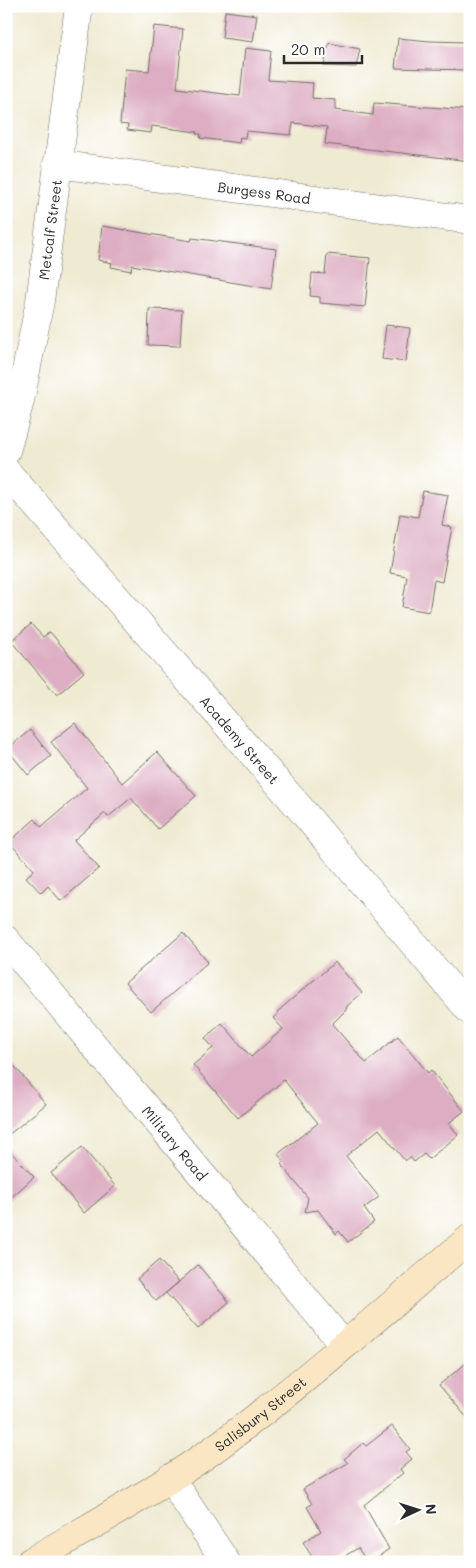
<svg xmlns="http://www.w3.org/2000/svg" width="476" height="1568" font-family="Mali,sans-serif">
  <rect width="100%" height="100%" fill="#fff"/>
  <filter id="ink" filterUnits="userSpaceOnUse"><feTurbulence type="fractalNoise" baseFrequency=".02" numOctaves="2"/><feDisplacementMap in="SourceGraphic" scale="10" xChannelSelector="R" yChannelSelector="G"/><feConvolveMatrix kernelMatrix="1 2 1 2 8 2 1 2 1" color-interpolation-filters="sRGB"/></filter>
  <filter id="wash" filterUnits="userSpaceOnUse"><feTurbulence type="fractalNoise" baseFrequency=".0096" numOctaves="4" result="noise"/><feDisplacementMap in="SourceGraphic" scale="20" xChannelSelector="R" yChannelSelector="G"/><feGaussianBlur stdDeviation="1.12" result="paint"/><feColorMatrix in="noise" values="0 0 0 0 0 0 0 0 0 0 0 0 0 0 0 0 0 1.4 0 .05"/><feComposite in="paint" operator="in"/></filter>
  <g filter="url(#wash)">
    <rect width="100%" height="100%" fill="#efead2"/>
    <g id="blocks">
      <!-- building -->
      <g fill="#ddaec3">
        <polygon points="225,11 257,15 253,42 222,38"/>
        <polygon points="154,26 183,29 177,88 240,96 245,48 271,51 268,80 313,83 312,98 335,100 335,110 373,115 374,103 470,110 470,161 325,144 327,127 293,123 291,135 246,131 245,138 240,137 239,143 200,138 201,134 196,134 197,132 152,126 151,133 127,130 128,125 120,124 125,69 149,71"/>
        <polygon points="398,38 430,41 466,42 465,70 395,68"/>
        <polygon points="329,43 360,49 356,67 324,66"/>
        <polygon points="102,226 191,241 192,238 276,249 271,289 132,265 131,271 111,267 112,263 98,260"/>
        <polygon points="327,254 370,258 365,307 320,303 320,297 310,296 312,273 325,274"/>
        <polygon points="149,309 182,310 180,346 148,345"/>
        <polygon points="386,325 410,328 406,362 382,359"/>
        <polygon points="423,491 448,495 442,525 452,527 442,582 434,580 429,612 402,607 407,576 390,573 400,514 418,517"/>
        <polygon points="31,624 43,637 50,632 84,672 57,695 11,641"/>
        <polygon points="75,723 122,783 157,752 196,796 158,829 131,798 108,817 105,813 74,840 99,868 61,901 48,886 41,893 26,877 34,870 9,842 35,819 41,827 87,788 51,742"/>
        <polygon points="30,730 51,756 28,775 7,749"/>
        <polygon points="183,933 208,962 151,1012 125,983"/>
        <polygon points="335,962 362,993 347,1006 346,1010 332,1024 366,1063 398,1036 428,1073 431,1070 464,1111 449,1123 458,1135 429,1159 424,1154 414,1162 410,1157 405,1161 379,1129 346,1156 379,1197 364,1208 374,1222 348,1242 339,1231 336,1234 318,1210 305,1212 308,1198 281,1164 284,1162 278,1154 318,1123 284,1080 238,1118 193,1065 213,1048 205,1038 222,1023 251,1057 283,1029 273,1018 278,1014 277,1012"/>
        <polygon points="6,1056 46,1104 6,1137"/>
        <polygon points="6,1147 34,1177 6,1202"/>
        <polygon points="82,1147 115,1186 84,1213 51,1173"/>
        <polygon points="159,1260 179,1282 156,1301 137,1279"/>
        <polygon points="198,1265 229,1302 198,1329 166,1293"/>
        <polygon points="470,1360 470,1421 439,1385"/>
        <polygon points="392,1426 410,1449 406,1452 412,1459 400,1469 403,1473 364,1505 389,1549 371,1562 367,1562 358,1548 335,1562 315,1562 303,1542 321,1531 307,1507 312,1504 303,1489 348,1463 344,1459 363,1443 366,1446"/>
      </g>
    </g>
  </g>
  <g filter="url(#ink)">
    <use href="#blocks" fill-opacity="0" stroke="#706e65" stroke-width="1"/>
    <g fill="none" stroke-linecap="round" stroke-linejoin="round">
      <defs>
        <g id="minor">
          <path id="s1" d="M57,164L470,220"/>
          <path id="s2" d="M6,451L20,401L40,301L79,6"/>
          <path id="s3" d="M6,471L298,806L470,1011"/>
          <path id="s4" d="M6,940L344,1345"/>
          <polyline points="170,1478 226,1562"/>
        </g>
        <g id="secondary">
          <path id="s5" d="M30,1562C94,1524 161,1488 221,1444C308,1380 388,1307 470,1238"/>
        </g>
      </defs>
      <!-- minor casing -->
      <use href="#minor" stroke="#706e65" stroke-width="29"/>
      <!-- secondary casing -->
      <use href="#secondary" stroke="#706e65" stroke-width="29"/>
      <!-- minor -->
      <use href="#minor" stroke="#fff" stroke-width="28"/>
      <!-- secondary -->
      <use href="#secondary" stroke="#fbe6c4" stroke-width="28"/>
    </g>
  </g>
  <g text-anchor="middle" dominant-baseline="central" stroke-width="4.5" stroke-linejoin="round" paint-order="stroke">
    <!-- street labels -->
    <g font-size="14" fill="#2b2b2b" stroke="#fff">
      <text stroke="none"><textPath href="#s1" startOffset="209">Burgess Road</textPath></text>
      <text stroke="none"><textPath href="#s2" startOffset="226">Metcalf Street</textPath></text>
      <text stroke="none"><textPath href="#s3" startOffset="356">Academy Street</textPath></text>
      <text stroke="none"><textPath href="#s4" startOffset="264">Military Road</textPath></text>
      <text stroke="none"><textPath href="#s5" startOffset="274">Salisbury Street</textPath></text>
    </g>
  </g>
  <!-- margin -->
  <rect width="476" height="1568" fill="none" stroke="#fff" stroke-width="25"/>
  <!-- north arrow -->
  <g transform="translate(418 1510) rotate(86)" stroke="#ffffff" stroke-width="4" paint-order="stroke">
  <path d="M0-4L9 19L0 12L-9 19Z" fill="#2b2b2b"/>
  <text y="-8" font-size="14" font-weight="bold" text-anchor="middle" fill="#2b2b2b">N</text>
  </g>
  <!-- scale -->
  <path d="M284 55v8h78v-8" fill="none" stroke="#2b2b2b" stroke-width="2.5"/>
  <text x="291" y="55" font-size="15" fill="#2b2b2b" stroke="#ffffff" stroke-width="4" paint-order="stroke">20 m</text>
</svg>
